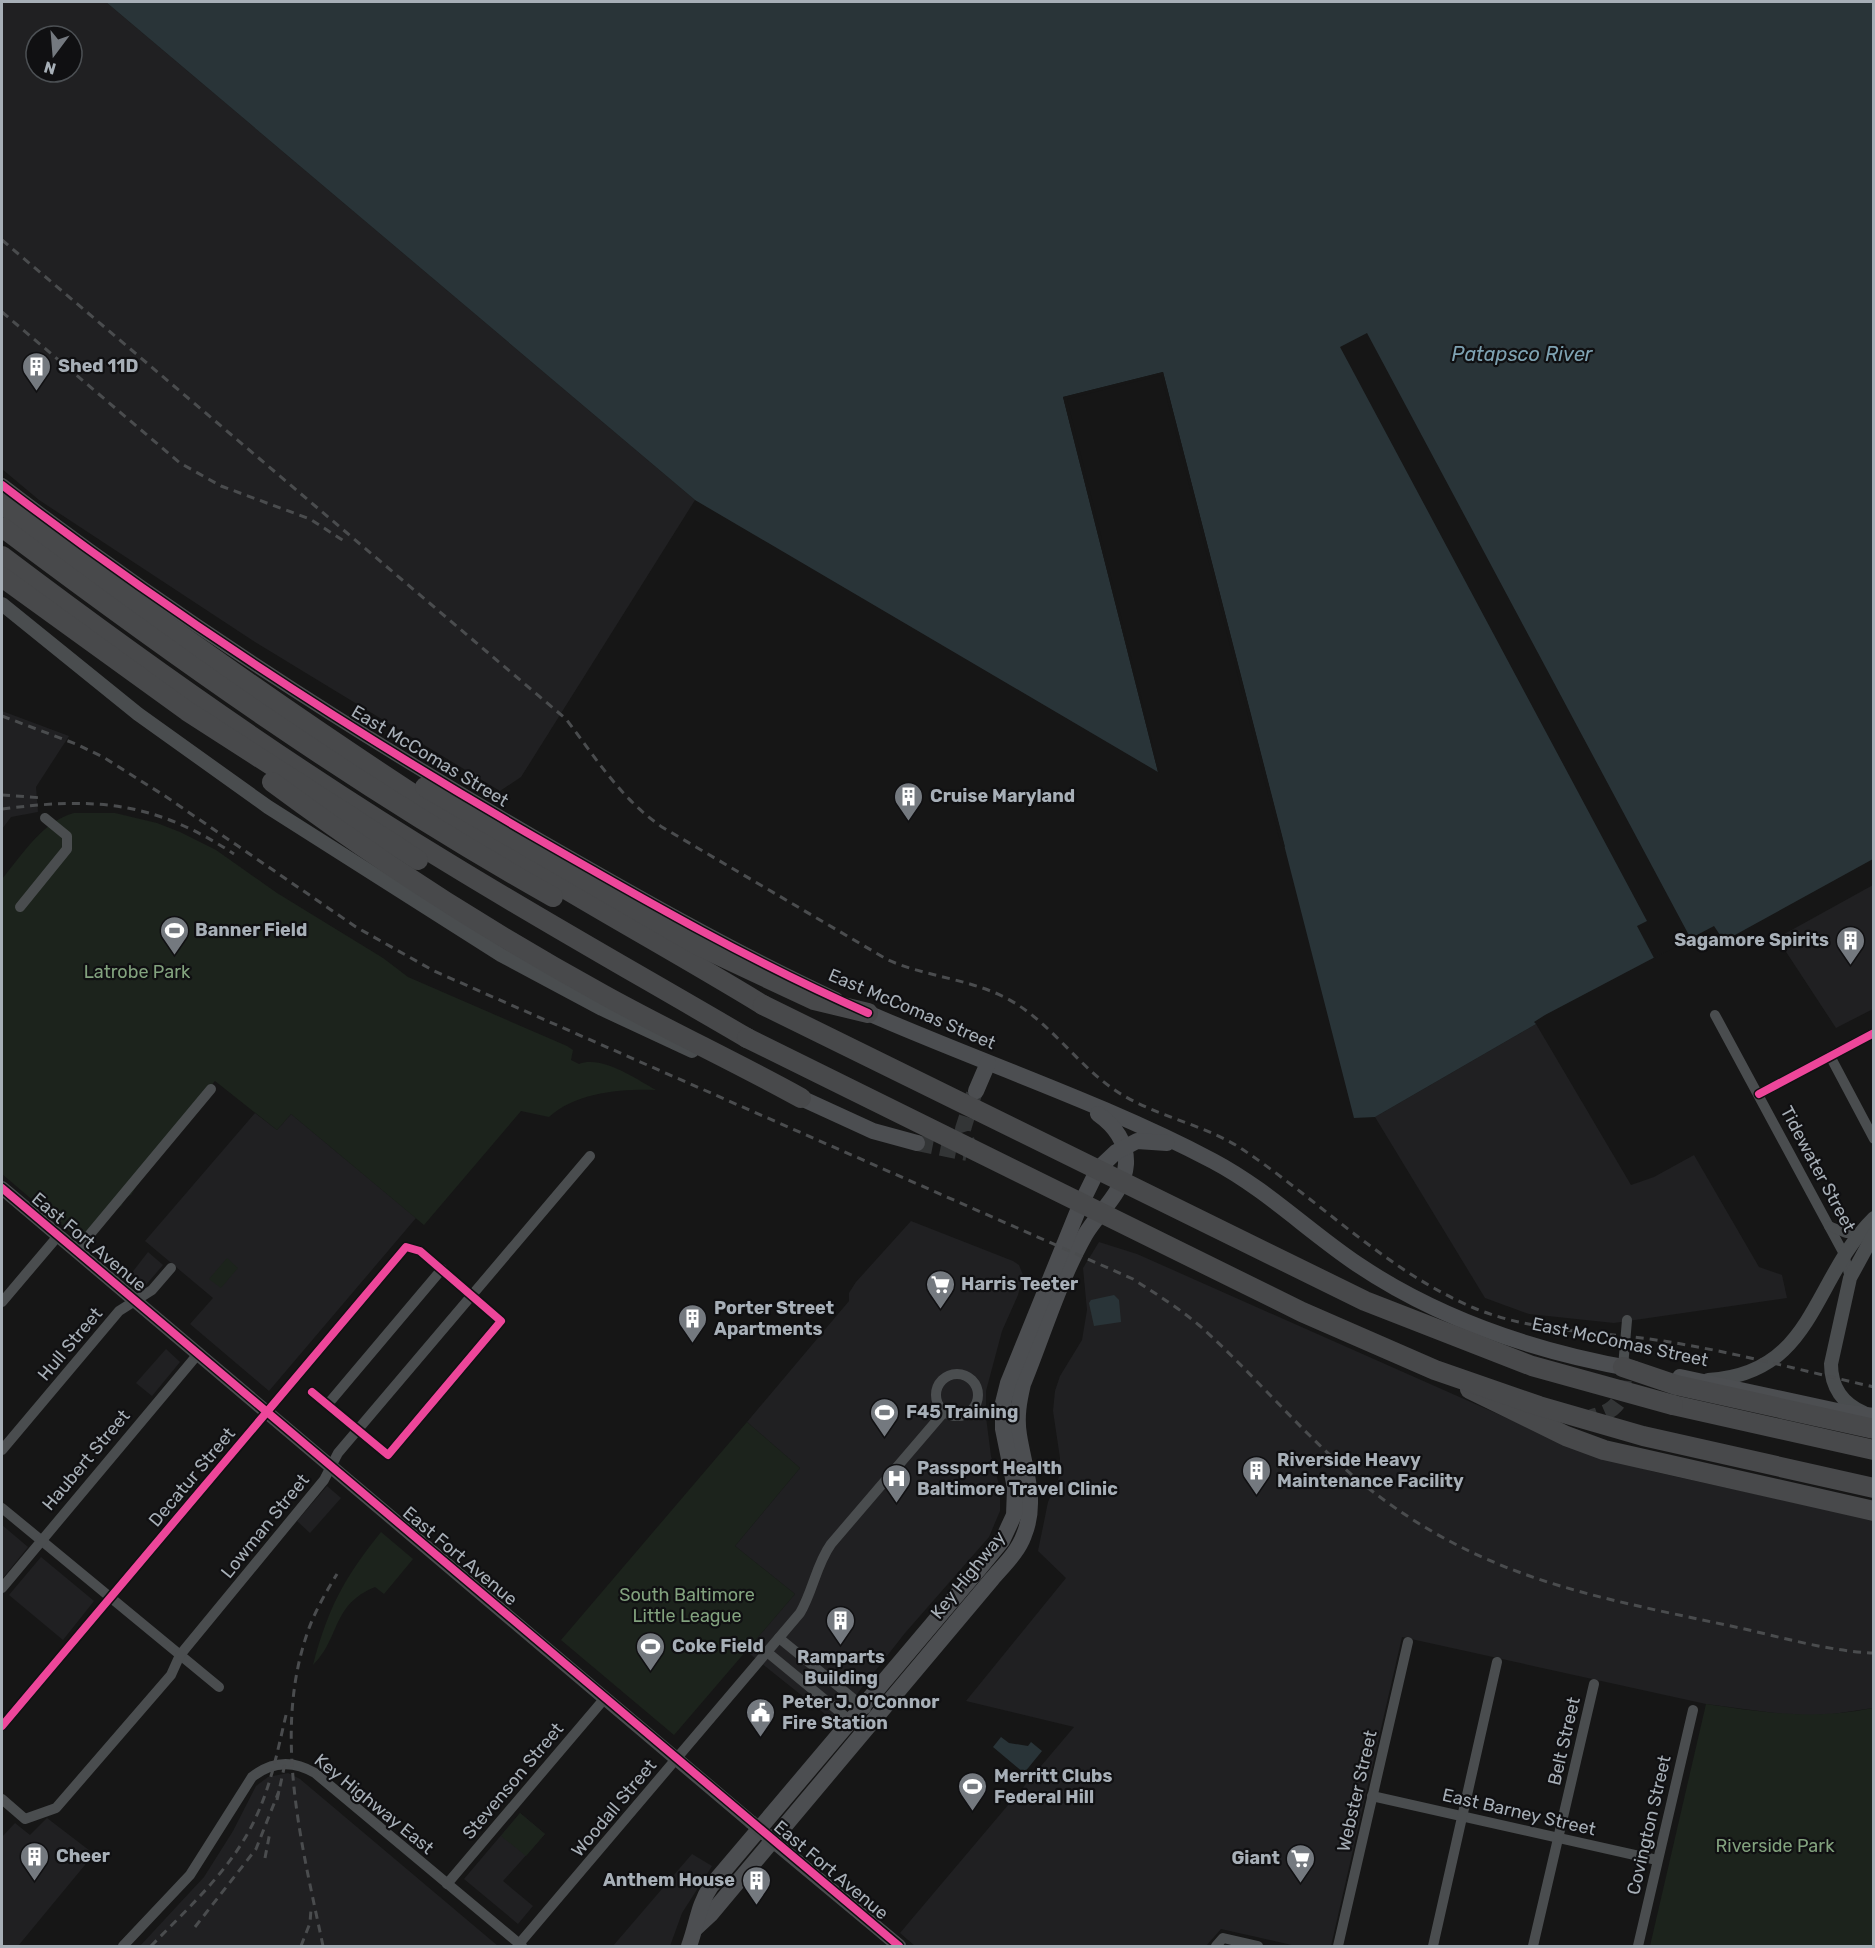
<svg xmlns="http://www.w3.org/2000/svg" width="1875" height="1948" font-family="Rubik,sans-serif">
  <rect width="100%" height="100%" fill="#161616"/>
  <!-- built -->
  <g fill="#202022" fill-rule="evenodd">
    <path d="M2,2H106L695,500L521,777L500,791L255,642L39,500L2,469ZM36,36H72V72H36Z"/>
    <polygon points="2,711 69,736 36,787 38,812 11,817 2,829"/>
    <polygon points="1873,885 1873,1009 1836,1028 1777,938"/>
    <polygon points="1536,1024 1631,1185 1654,1177 1694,1155 1759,1267 1782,1275 1787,1298 1614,1323 1529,1314 1485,1298 1375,1117"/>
    <polygon points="255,1113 277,1130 291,1114 416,1218 269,1391 190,1324 213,1298 145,1241"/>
    <polygon points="911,1221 1013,1261 1019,1265 1023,1275 1018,1295 1002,1331 986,1391 986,1417 991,1456 1000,1488 1000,1511 989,1537 905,1633 835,1722 746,1651 795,1594 735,1546 800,1468 747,1422 849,1301 849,1293 856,1282"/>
    <polygon points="1099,1242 1137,1254 1581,1451 1655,1472 1873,1520 1873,1708 1820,1716 1782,1714 1706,1704 1402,1637 1331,1946 1296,1946 1221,1929 1206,1946 915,1946 900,1933 1074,1727 966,1701 1066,1578 1038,1551 1048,1502 1059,1477 1060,1458 1053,1411 1055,1391 1060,1376 1082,1340 1087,1310 1083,1268"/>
    <polygon points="148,1252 163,1265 145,1286 131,1274"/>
    <polygon points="166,1349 180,1362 152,1396 136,1383"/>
    <polygon points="327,1486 341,1498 310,1533 297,1521"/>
    <polygon points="2,1525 28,1547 2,1579"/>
    <polygon points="41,1557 94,1601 63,1640 9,1595"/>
    <polygon points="288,1773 300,1779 498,1946 140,1946 204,1877 233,1831 256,1786 268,1777"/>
    <polygon points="520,1813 545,1834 503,1881 533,1906 518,1924 464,1879"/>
    <polygon points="47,1818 94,1854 18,1946 2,1946 2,1837 15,1823 30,1835"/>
    <polygon points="692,1854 712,1866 682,1913 670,1946 613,1946"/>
  </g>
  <!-- green -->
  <g fill="#1c231c">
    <path d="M74,813H115L157,823L180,832L216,850L277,893L383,958L408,977L567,1046L573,1050L571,1060L579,1064C602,1055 636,1079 656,1090C621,1089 577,1092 549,1117L521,1111L424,1225L291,1114L277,1130L215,1081L171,1132L131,1195L124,1198L122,1205L79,1240L55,1219L47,1218L45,1211L37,1208L36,1203L2,1174V879C22,855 43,821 74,813Z"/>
    <polygon points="227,1258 238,1268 221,1288 209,1279"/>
    <polygon points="747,1422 800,1468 735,1546 795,1594 674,1735 561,1640"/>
    <path d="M381,1532L413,1559L384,1594L375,1587C331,1605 341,1637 313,1665C328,1608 344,1578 381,1532Z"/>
    <path d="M1706,1704C1767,1713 1813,1720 1873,1708V1946H1650Z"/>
    <polygon points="520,1813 545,1834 526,1856 501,1836"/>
  </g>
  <!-- water -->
  <g fill="#293438">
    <polygon points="106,2 1873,2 1873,859 1724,941 1714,926 1545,1015 1534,1022 1536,1024 1375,1117 1354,1118 1163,372 1063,397 1158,772 695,500"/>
    <polygon points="1114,1295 1119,1300 1121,1322 1094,1326 1089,1303 1091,1300"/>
    <polygon points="1001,1737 1009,1743 1028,1746 1031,1742 1042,1751 1024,1773 993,1747"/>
  </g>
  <!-- pier -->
  <g fill="#161616">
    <polygon points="1367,333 1691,939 1654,958 1637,926 1647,921 1340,347"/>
    <polygon points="1163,372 1285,847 1281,845 1161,375 1067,399 1160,773 1158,772 1063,397"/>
  </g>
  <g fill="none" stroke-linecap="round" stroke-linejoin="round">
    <!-- primary-tunnel -->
    <g stroke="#333536" stroke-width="16" stroke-dasharray="16 8" stroke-linecap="butt">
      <polyline points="917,1143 967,1153"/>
      <polyline points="971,1155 963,1129 974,1094"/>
      <path d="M1582,1420C1612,1411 1622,1410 1624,1377"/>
    </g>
    <!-- minor -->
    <g stroke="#4a4d4f" stroke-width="10">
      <polyline points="20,907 67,849 67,836 45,818"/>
      <polyline points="1715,1015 1844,1254 1850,1278"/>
      <polyline points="1830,1056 1874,1139"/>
      <polyline points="1759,1094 1874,1033"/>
      <polyline points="1829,1226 1846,1233 1860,1233"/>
      <polyline points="76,1251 211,1089"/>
      <polyline points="2,1302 58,1236"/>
      <polyline points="1623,1367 1627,1320"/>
      <circle cx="957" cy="1395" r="21"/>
      <polyline points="328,1404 442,1269"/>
      <polyline points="2,1450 119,1311 152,1290 171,1268"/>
      <polyline points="2,1508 219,1687"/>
      <polyline points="2,1588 198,1354"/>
      <polyline points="779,1638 866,1709"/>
      <polyline points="767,1652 863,1731"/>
      <polyline points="2,1726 406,1247 420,1251 501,1321 388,1455 312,1392"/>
      <polyline points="1372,1796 1657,1860"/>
      <polyline points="2,1799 25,1819 56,1808 171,1675 180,1655 324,1480 338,1453 590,1156"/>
      <polyline points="447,1884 605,1698"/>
      <path d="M519,1944L800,1613C813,1591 816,1565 831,1544L944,1412"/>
      <path d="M123,1946L190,1875L252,1777C272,1761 293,1760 315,1773L522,1946"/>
      <polyline points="1216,1946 1223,1938 1258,1946"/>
      <polyline points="1338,1946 1408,1642"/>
      <polyline points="1433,1946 1497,1662"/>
      <polyline points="1533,1946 1594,1684"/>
      <polyline points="1638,1946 1693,1710"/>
    </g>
    <!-- tertiary -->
    <g stroke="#4a4d4f" stroke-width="14">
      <path d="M2,485C171,615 352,731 536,838C635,895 733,951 836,999"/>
      <polyline points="2,604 138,714 268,807 501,955 602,1009 692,1051"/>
      <polyline points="2,1188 751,1822"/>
      <path d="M1708,1380C1815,1374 1811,1280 1874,1218"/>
      <path d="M1864,1413C1843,1404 1831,1387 1831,1364L1850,1278L1874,1234"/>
      <polyline points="779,1846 899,1946"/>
    </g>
    <!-- primary -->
    <g stroke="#4c4e51" stroke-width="16">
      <path d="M868,1013C982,1063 1103,1103 1213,1161C1266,1189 1308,1231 1357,1264C1439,1319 1537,1352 1634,1369"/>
      <polyline points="976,1091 988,1063"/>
      <polyline points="801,1098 873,1131 917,1143"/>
      <polyline points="1680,1377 1842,1412 1874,1416"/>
      <path d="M696,1928L710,1915L992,1579C1004,1565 1018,1552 1024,1535C1038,1501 1024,1468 1019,1435C1016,1417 1019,1401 1023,1384C1043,1335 1059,1281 1085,1235C1099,1211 1124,1193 1126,1164C1127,1143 1115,1126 1098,1114"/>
      <path d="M689,1946C697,1925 698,1905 711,1886L978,1570L1002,1541L1014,1515L1015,1488L1003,1429V1403L1008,1383L1079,1208L1098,1169L1116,1152L1137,1141L1167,1143"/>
    </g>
    <!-- motorway -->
    <g stroke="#48494b" stroke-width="20">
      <path d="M2,504C161,623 322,738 491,844C580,900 673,950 763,1005"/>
      <path d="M2,527C179,660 359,788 553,897"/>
      <path d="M2,556C146,665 294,770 450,864C548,924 648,980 747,1038"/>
      <polyline points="2,577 187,711 418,860"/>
      <path d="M272,782C377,860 489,932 604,995C669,1031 736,1062 801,1098"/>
      <polyline points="425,787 699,946 814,1000 868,1013"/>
      <polyline points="1623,1367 1676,1385 1874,1429"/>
      <polyline points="1470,1389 1566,1436 1604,1450 1874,1511"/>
      <polyline points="1673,1405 1874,1450"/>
    </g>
    <!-- rail -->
    <g stroke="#4a4c4e" stroke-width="3" stroke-dasharray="8 6" stroke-linecap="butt">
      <path d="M2,240L566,719C596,758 620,798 662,827L888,960C927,977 971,979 1008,999C1054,1024 1081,1072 1126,1097C1163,1118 1207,1126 1242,1149C1320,1201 1387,1271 1474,1308C1535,1333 1599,1331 1663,1341C1734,1352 1804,1371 1874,1387"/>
      <polyline points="2,312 180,463 221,486 310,519 347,543"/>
      <path d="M2,716L76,744L103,757L165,796L356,927L434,971L1133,1279C1156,1294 1179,1308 1200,1326C1256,1376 1304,1436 1363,1484C1480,1577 1586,1595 1726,1625C1775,1635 1824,1651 1874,1653"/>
      <polyline points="2,795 43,798"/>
      <path d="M2,809C95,797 154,801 234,854"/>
      <polyline points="277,1800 286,1759"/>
      <polyline points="265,1858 270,1832"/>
      <polyline points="195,1927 256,1849 279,1791"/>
      <path d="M151,1946C189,1907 233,1868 256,1817C271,1785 278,1749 286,1715"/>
      <polyline points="301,1946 310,1923 311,1909"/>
      <path d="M323,1946C302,1845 272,1733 308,1631C315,1611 326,1592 337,1574"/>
    </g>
    <!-- tertiary-bridge -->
    <polyline stroke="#4a4d4f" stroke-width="14" points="751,1822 779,1846"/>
    <!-- motorway-bridge -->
    <g stroke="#48494b" stroke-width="20">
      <polyline points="763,1005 1365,1301 1532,1366 1673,1405"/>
      <polyline points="747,1038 1302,1312 1435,1370 1539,1406 1643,1436 1874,1488"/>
    </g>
    <defs>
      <g id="cycleway">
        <path d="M2,485C172,615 353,732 538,839C646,901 754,963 868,1013"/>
        <polyline points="1759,1094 1874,1033"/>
        <polyline points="2,1188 899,1946"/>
        <polyline points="2,1726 406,1247 420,1251 501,1321 388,1455 312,1392"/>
      </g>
    </defs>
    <!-- cycleway casing -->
    <use href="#cycleway" stroke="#101012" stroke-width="11"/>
    <!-- cycleway -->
    <use href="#cycleway" stroke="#ed469a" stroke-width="8"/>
  </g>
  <!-- icons -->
  <defs>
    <symbol id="building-pin" viewBox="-11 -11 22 30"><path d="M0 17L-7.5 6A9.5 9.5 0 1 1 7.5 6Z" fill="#74797f" stroke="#101012"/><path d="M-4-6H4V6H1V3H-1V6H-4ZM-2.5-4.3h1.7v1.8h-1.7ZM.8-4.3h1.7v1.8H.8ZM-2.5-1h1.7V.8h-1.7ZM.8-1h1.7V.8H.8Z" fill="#fff"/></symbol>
    <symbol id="stadium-pin" viewBox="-11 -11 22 30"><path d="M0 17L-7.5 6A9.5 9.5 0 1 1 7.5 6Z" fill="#74797f" stroke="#101012"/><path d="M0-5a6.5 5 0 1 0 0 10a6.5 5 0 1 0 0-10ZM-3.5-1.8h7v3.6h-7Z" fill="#fff"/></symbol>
    <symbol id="supermarket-pin" viewBox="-11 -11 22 30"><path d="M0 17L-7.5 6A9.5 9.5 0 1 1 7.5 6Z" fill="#74797f" stroke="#101012"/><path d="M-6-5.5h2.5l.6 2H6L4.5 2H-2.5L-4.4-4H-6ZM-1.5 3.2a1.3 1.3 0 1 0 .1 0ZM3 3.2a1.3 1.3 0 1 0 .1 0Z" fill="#fff"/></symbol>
    <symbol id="hospital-pin" viewBox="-11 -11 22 30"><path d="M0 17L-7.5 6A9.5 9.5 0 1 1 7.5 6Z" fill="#74797f" stroke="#101012"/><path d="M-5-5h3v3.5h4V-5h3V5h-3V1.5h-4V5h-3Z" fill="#fff"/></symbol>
    <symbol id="civic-pin" viewBox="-11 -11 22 30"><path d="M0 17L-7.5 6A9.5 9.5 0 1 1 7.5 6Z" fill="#74797f" stroke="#101012"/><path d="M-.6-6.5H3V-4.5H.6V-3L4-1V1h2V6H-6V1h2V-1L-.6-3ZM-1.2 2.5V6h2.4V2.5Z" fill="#fff"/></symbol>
  </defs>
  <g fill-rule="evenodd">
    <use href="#building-pin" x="20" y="350" width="33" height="45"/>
    <use href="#building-pin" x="892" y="780" width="33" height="45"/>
    <use href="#stadium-pin" x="158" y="914" width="33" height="45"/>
    <use href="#building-pin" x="1834" y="924" width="33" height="45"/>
    <use href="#supermarket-pin" x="924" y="1268" width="33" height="45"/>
    <use href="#building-pin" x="676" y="1302" width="33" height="45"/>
    <use href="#stadium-pin" x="868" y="1396" width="33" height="45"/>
    <use href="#building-pin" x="1240" y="1454" width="33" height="45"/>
    <use href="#hospital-pin" x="880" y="1462" width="33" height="45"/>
    <use href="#building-pin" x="824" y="1604" width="33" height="45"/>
    <use href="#stadium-pin" x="634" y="1630" width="33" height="45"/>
    <use href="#civic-pin" x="744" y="1696" width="33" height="45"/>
    <use href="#stadium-pin" x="956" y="1770" width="33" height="45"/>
    <use href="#building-pin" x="18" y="1840" width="33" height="45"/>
    <use href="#supermarket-pin" x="1284" y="1842" width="33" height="45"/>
    <use href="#building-pin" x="740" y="1864" width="33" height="45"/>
  </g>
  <g text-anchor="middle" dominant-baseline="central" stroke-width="4.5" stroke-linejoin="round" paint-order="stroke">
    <!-- poi labels -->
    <g font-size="18" font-weight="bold" fill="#a7afb7" stroke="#101012" text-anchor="start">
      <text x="58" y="366">Shed 11D</text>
      <text x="930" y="796">Cruise Maryland</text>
      <text x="195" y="930">Banner Field</text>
      <text x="1829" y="940" text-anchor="end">Sagamore Spirits</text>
      <text x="961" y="1284">Harris Teeter</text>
      <text x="714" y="1308">Porter Street<tspan x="714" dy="21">Apartments</tspan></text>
      <text x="906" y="1412">F45 Training</text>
      <text x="1277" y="1460">Riverside Heavy<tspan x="1277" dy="21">Maintenance Facility</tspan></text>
      <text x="917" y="1468">Passport Health<tspan x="917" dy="21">Baltimore Travel Clinic</tspan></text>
      <text x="672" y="1646">Coke Field</text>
      <text x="841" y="1657" text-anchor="middle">Ramparts<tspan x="841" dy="21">Building</tspan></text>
      <text x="782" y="1702">Peter J. O'Connor<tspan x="782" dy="21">Fire Station</tspan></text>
      <text x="994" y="1776">Merritt Clubs<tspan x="994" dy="21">Federal Hill</tspan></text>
      <text x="56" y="1856">Cheer</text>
      <text x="1280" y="1858" text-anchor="end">Giant</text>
      <text x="735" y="1880" text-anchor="end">Anthem House</text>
    </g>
    <!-- street labels -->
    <g font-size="18" fill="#a7afb7" stroke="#101012">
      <text transform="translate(430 756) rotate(31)">East McComas Street</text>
      <text transform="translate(912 1009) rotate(23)">East McComas Street</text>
      <text transform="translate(1818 1169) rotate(62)">Tidewater Street</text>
      <text transform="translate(89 1242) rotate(40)">East Fort Avenue</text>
      <text transform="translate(1620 1342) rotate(12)">East McComas Street</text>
      <text transform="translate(70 1344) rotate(-50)">Hull Street</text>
      <text transform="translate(86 1460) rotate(-50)">Haubert Street</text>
      <text transform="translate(192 1477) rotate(-50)">Decatur Street</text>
      <text transform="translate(265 1526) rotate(-51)">Lowman Street</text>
      <text transform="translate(460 1556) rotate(40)">East Fort Avenue</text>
      <text transform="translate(968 1575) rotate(-51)">Key Highway</text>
      <text transform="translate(1564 1741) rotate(-77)">Belt Street</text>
      <text transform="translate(513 1781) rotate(-50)">Stevenson Street</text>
      <text transform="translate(1357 1791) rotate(-77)">Webster Street</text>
      <text transform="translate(374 1804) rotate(39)">Key Highway East</text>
      <text transform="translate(614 1808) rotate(-50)">Woodall Street</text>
      <text transform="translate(1519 1812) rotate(13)">East Barney Street</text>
      <text transform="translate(1649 1825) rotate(-77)">Covington Street</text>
      <text transform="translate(831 1870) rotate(40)">East Fort Avenue</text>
    </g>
    <!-- park labels -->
    <g font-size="18" fill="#82a27e" stroke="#101012">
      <text x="137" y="972">Latrobe Park</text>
      <text x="687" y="1595">South Baltimore<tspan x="687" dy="21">Little League</tspan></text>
      <text x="1775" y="1846">Riverside Park</text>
    </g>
    <!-- water labels -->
    <g font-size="20" font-style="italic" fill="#7ea2b2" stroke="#101012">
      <text x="1522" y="354">Patapsco River</text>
    </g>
  </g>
  <!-- border -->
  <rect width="1875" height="1948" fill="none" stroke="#a7afb7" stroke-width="6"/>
  <!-- north arrow -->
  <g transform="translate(54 54) rotate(196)"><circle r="28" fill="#101012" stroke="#4c5054" stroke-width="1.5"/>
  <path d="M0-4.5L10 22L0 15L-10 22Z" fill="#74797f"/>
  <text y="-9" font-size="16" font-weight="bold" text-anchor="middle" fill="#a7afb7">N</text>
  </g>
</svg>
